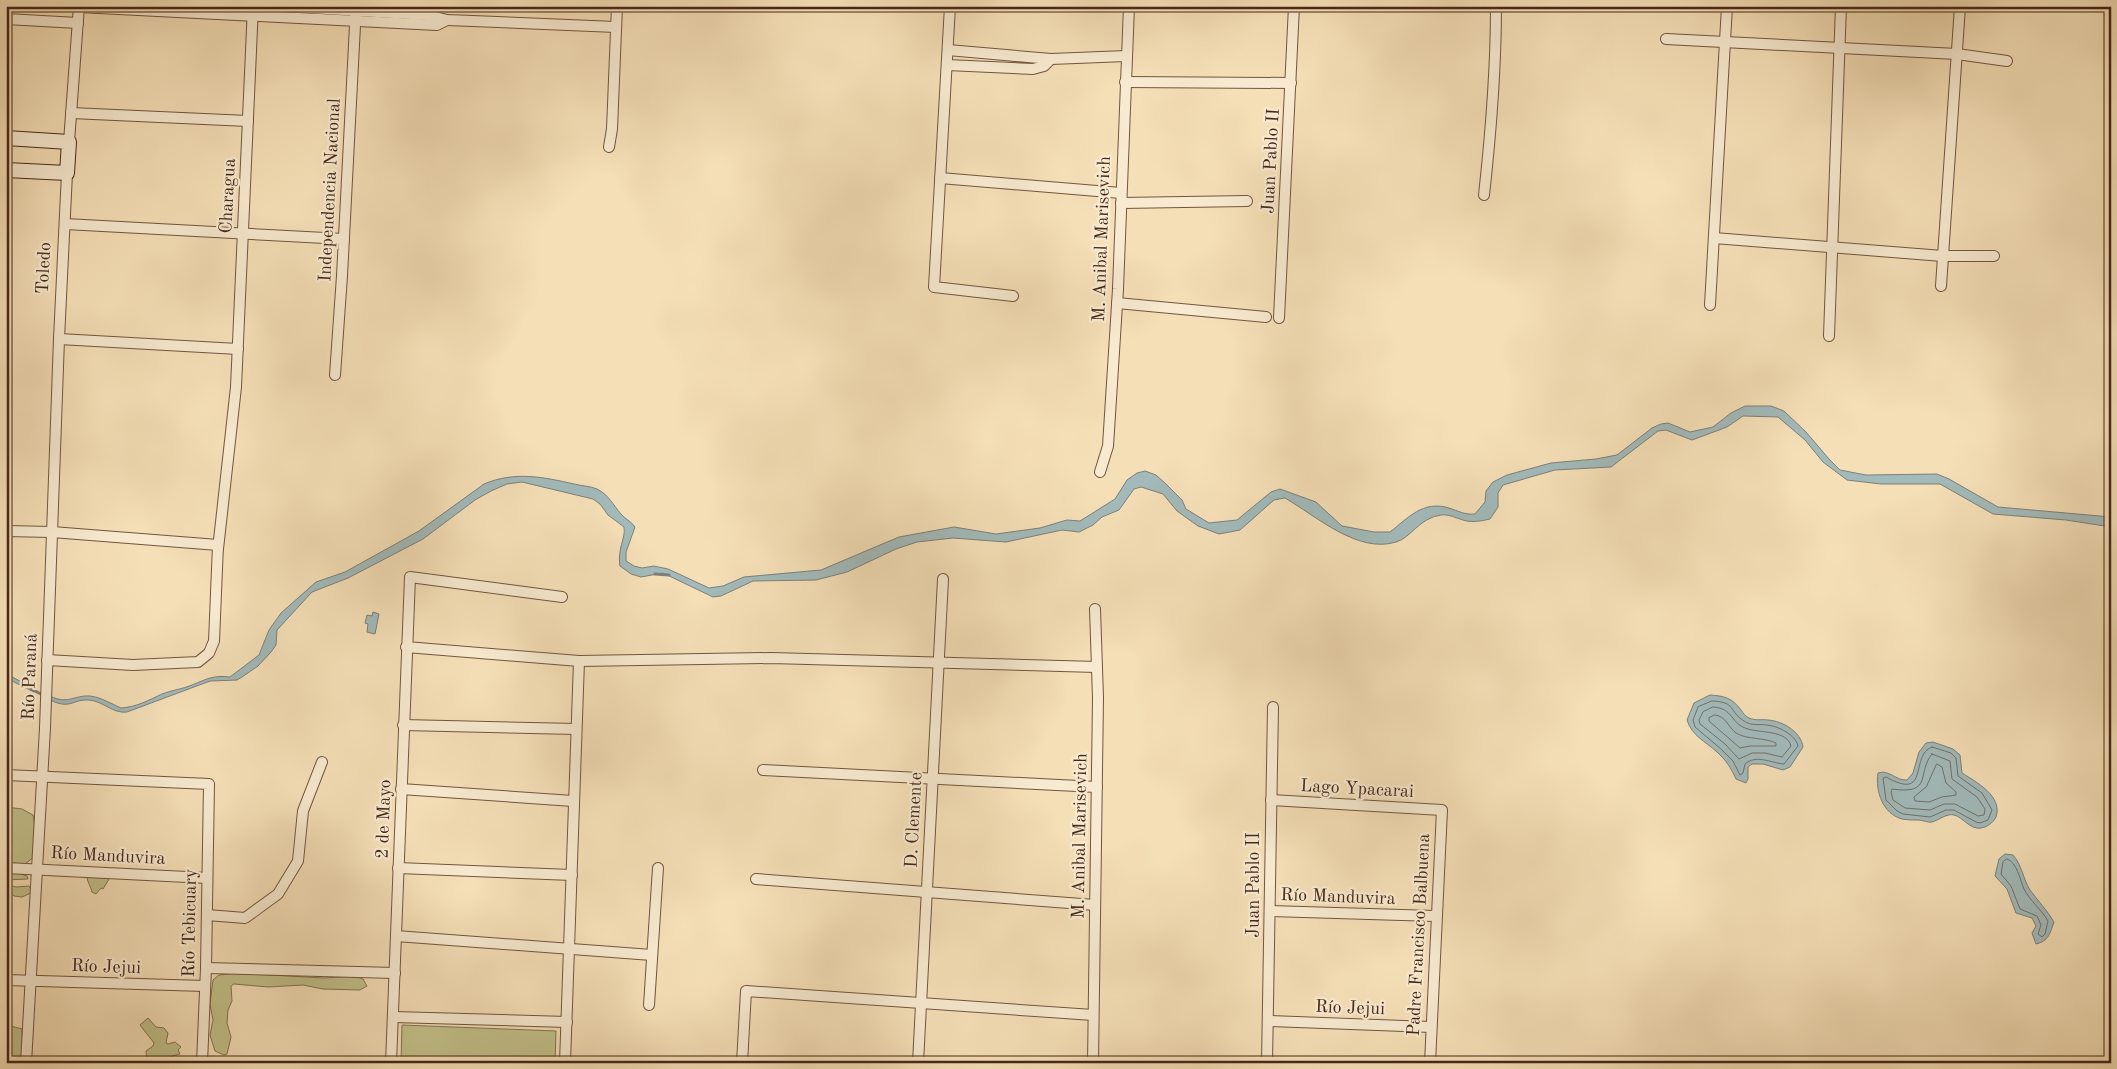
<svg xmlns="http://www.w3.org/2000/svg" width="2117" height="1069" font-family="'Old Standard TT',serif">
  <rect width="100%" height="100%" fill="#f5dfb7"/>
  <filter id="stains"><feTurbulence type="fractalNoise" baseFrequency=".004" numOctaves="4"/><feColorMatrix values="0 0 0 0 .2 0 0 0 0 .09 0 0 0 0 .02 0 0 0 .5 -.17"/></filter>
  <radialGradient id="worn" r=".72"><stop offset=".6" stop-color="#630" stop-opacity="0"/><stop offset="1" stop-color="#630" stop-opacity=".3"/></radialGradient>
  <!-- green -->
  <g fill="#c2c08a" stroke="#847452">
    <polygon points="6,807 22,809 33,815 35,828 34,857 25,864 10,871 27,876 28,879 6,880 6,846 12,842 12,839 6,836"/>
    <path d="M90,875L109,879L103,889L101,888L96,894L92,892C91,887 88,883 87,878Z"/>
    <polygon points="6,884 16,887 29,886 33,892 22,897 14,896 9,890 6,891"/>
    <polygon points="235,973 324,978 355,976 363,979 367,986 360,990 323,989 303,985 268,987 234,984 231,986 232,1001 228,1010 227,1023 231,1037 227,1054 224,1055 215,1051 210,1035 213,1020 210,1004 213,980 219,975"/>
    <polygon points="148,1018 156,1027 164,1028 168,1033 166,1043 168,1044 175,1042 181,1047 178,1050 180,1054 172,1056 173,1063 147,1063 146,1051 153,1046 154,1043 140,1025"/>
    <polygon points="7,1025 22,1029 23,1054 19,1061 12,1059 6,1049"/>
    <polygon points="402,1025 556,1031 555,1063 401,1063"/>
  </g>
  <!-- water -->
  <g fill="#a2baba" stroke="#7d7f7a">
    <path d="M1745,406H1771L1784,411L1806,432L1829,459L1840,470L1866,475L1937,474L1949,479L1998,507L2111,517V527L2066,520L1993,514L1940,484H1881L1847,480L1823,462L1805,440L1778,417L1743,416L1727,427L1692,440L1666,430L1658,431L1611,467L1555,470L1503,485L1498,493V507L1490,519C1481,521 1472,523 1463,520C1456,518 1449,514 1441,515C1419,518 1411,538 1396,542C1358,554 1316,516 1285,498L1274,500L1240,530L1219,534L1198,526L1177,511L1163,494L1141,487L1134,489L1119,510L1102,517L1093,525L1079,532L1062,530L1006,542L953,538L917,542L896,549L847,572L816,580L753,581L721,596L713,597L663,573L641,577L631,574L620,566C617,549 626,538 624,527L608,515L600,504L593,499L522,482L507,484L491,491L475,500L423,539L348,578L312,592L277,630L276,645L271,652L258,666L242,677L237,680L210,681L127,712C113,714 103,701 89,700C72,699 71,710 50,700V696C68,705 74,695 90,696C100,697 112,704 121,708C137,707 149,700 162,694C172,690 183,689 192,685C207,679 213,675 230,677L259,655L269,630L281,613L316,582L345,572L419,531L484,484C515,471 543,477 574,484C582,486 590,486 597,489C609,495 613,505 621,514C625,519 631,521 635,527L626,552V561L634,566L642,568L654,566L668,569L709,588L723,586L744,577L821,570L899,537L954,527L996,534L1040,528L1067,520L1080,521L1115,499L1127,480L1137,473L1145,471L1156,475L1166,484L1182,500L1186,509L1209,523L1237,520L1271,492L1280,489L1316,502L1342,526L1374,532H1390C1408,518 1423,500 1449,508C1458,511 1465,515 1475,514L1485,502L1486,491L1493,482L1507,475L1551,463L1596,459L1617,455L1652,428L1661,424L1668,423L1690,432L1713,427L1731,413Z"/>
    <polygon points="373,612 379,614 375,634 367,632 368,624 365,623 367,615 372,616"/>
    <polygon points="6,674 34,688 34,692 6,678"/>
    <path d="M1710,695C1725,696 1732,698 1741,710C1743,713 1745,716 1749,718C1756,721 1761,719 1768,720C1783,721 1801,732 1803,747L1790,767L1783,770L1763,764H1752L1748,767V779L1746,783L1736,779C1731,768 1726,760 1717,752C1705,741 1692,736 1687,720L1694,703Z"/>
    <path d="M1933,742L1953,749L1960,755L1962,773C1976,782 2003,796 1996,817C1993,823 1987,827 1981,828C1970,830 1963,817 1954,815C1947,813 1939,820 1932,822C1928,823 1923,820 1918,820C1913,820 1907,820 1902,819C1883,814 1875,791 1878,773C1889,769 1896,781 1907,780L1913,773L1919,752L1926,743Z"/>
    <path d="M2005,854L2013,855C2022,865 2023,879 2030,890C2038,901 2047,910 2054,922C2050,933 2049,941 2036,944L2032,933L2036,926L2032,918L2016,913L2007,889L1995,876L1999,859Z"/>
  </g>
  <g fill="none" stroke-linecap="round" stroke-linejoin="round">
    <!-- shore -->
    <g stroke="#74706a" stroke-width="1">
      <path d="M1712,701C1737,702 1728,711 1744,721C1751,726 1759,724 1767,725C1778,726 1796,735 1798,746L1784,764C1771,763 1756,754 1745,764L1743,773L1740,775L1733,761L1721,749L1695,727L1693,720L1698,707Z"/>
      <path d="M1713,707C1734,708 1730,724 1748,729C1760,733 1787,730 1791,746L1782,757L1765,753H1752L1739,759L1725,744L1700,724L1699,720L1703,712Z"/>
      <path d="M1715,715C1726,716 1728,727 1736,733C1748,740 1763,737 1776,743V746H1750L1740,748L1709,721V718Z"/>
      <path d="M1932,747L1951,753L1956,758L1958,776L1982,793L1992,810L1988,820L1980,823L1976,822L1954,810H1946L1930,817L1903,814L1897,811L1886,800L1883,778L1886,777C1931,802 1909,755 1932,747Z"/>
      <path d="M1932,754L1950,761L1952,779L1977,797L1985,809L1984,815L1978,816L1955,804H1944L1930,810L1905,808L1893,800L1891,792L1892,789C1934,795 1916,773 1932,754Z"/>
      <polygon points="1937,764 1942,767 1946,783 1956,792 1956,795 1942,797 1929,802 1915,801 1914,797 1926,787"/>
      <path d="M2007,859C2017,862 2020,880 2024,889C2030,901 2042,910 2048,921L2045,934L2042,937L2038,934L2041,925L2037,916L2020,909L2011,886L2001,874L2003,862Z"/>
    </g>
    <!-- stream -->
    <g stroke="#7d7f7a" stroke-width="3">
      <polyline points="655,574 669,575"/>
      <polyline points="31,689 43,695"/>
    </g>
    <defs>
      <g id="street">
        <polyline points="276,6 428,15 447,20 616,27"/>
        <polyline points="950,6 934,287 1013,296"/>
        <polyline points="79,7 437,25 447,20"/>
        <polyline points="6,19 78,23"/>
        <polyline points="1666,39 1957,54 2007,61"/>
        <polyline points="1051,59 1126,56"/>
        <polyline points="947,65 1033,69 1044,66 1051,59 948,50"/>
        <polyline points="1125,82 1291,83"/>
        <polyline points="71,113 248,121"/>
        <polyline points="69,142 79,6"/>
        <polyline points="609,147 612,129 617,6"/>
        <polyline points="940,178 1121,193"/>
        <path d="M1484,195C1491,132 1496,69 1496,6"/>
        <polyline points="1121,203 1247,201"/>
        <polyline points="65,224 344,239"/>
        <polyline points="1714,238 1943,256 1994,256"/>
        <polyline points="1941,286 1960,6"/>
        <polyline points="1117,303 1266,317"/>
        <polyline points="1710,305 1727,6"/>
        <polyline points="1279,318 1294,6"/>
        <polyline points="1829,336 1841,6"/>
        <polyline points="59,339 238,349"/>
        <polyline points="335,375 342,276 356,6"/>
        <polyline points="1100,472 1108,446 1118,289 1129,6"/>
        <polyline points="6,531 52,532 218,545 214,641 209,653 198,662 133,665 47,660"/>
        <polyline points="218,549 236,387 253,6"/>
        <polyline points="406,647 579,661 771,658 1097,667"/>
        <polyline points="403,725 576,729"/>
        <polyline points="763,770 1097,787"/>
        <polyline points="6,775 209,784 206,968 202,1063"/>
        <polyline points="401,789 573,801"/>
        <polyline points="1271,800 1442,810 1430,1063"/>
        <polyline points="6,868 207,878"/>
        <polyline points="398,868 572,875"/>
        <polyline points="756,879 1095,905"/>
        <polyline points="1270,911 1435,916"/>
        <polyline points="207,915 245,918 278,894 298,861 303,811 322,762"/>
        <polyline points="396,936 652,955"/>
        <polyline points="206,968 395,973"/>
        <polyline points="6,980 205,986"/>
        <polyline points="649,1005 658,868"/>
        <polyline points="393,1017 567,1022"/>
        <polyline points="1268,1021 1431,1027"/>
        <polyline points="26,1063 45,728 59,339 67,173"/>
        <polyline points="391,1063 410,577 562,597"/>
        <polyline points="565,1063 579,661"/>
        <polyline points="742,1063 746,991 1093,1015"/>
        <polyline points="918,1063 943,579"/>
        <polyline points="1093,1063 1098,698 1095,609"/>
        <polyline points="1267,1063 1273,707"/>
      </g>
      <polyline id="secondary" points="6,138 69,142 67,173 6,170"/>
    </defs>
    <!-- street casing -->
    <use href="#street" stroke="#725540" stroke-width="12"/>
    <!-- secondary casing -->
    <use href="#secondary" stroke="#462719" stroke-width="16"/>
    <!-- street -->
    <use href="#street" stroke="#f8ead0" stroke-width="10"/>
    <!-- secondary -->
    <use href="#secondary" stroke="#f8ead0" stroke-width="14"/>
  </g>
  <g text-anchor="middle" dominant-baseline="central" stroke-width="4.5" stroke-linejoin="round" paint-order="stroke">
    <!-- street labels -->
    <g font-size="18" fill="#462719" stroke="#f8ead0">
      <text transform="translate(1271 161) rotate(-87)">Juan Pablo II</text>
      <text transform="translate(330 190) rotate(-87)">Independencia Nacional</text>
      <text transform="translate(228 196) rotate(-87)">Charagua</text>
      <text transform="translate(1102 239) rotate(-88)">M. Anibal Marisevich</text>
      <text transform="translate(44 268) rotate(-87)">Toledo</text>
      <text transform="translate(30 677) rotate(-88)">Río Paraná</text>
      <text transform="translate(1357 789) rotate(3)">Lago Ypacarai</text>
      <text transform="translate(384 819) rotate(-88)">2 de Mayo</text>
      <text transform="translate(914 820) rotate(-87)">D. Clemente</text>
      <text transform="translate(1080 836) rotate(-89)">M. Anibal Marisevich</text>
      <text transform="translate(108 856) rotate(3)">Río Manduvira</text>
      <text transform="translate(1254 885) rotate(-90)">Juan Pablo II</text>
      <text transform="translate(1338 897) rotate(2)">Río Manduvira</text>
      <text transform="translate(190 923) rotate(-89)">Río Tebicuary</text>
      <text transform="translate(1419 935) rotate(-87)">Padre Francisco Balbuena</text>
      <text transform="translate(106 967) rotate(2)">Río Jejui</text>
      <text transform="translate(1350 1008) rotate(2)">Río Jejui</text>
    </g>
  </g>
  <!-- margin -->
  <rect width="2117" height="1069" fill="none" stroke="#f5dfb7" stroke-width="25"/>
  <rect x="8" y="8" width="2102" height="1054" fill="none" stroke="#462719" stroke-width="2.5"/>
  <rect x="12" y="12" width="2092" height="1044" fill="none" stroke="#462719"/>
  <rect width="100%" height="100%" filter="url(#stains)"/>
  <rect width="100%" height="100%" fill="url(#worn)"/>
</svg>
